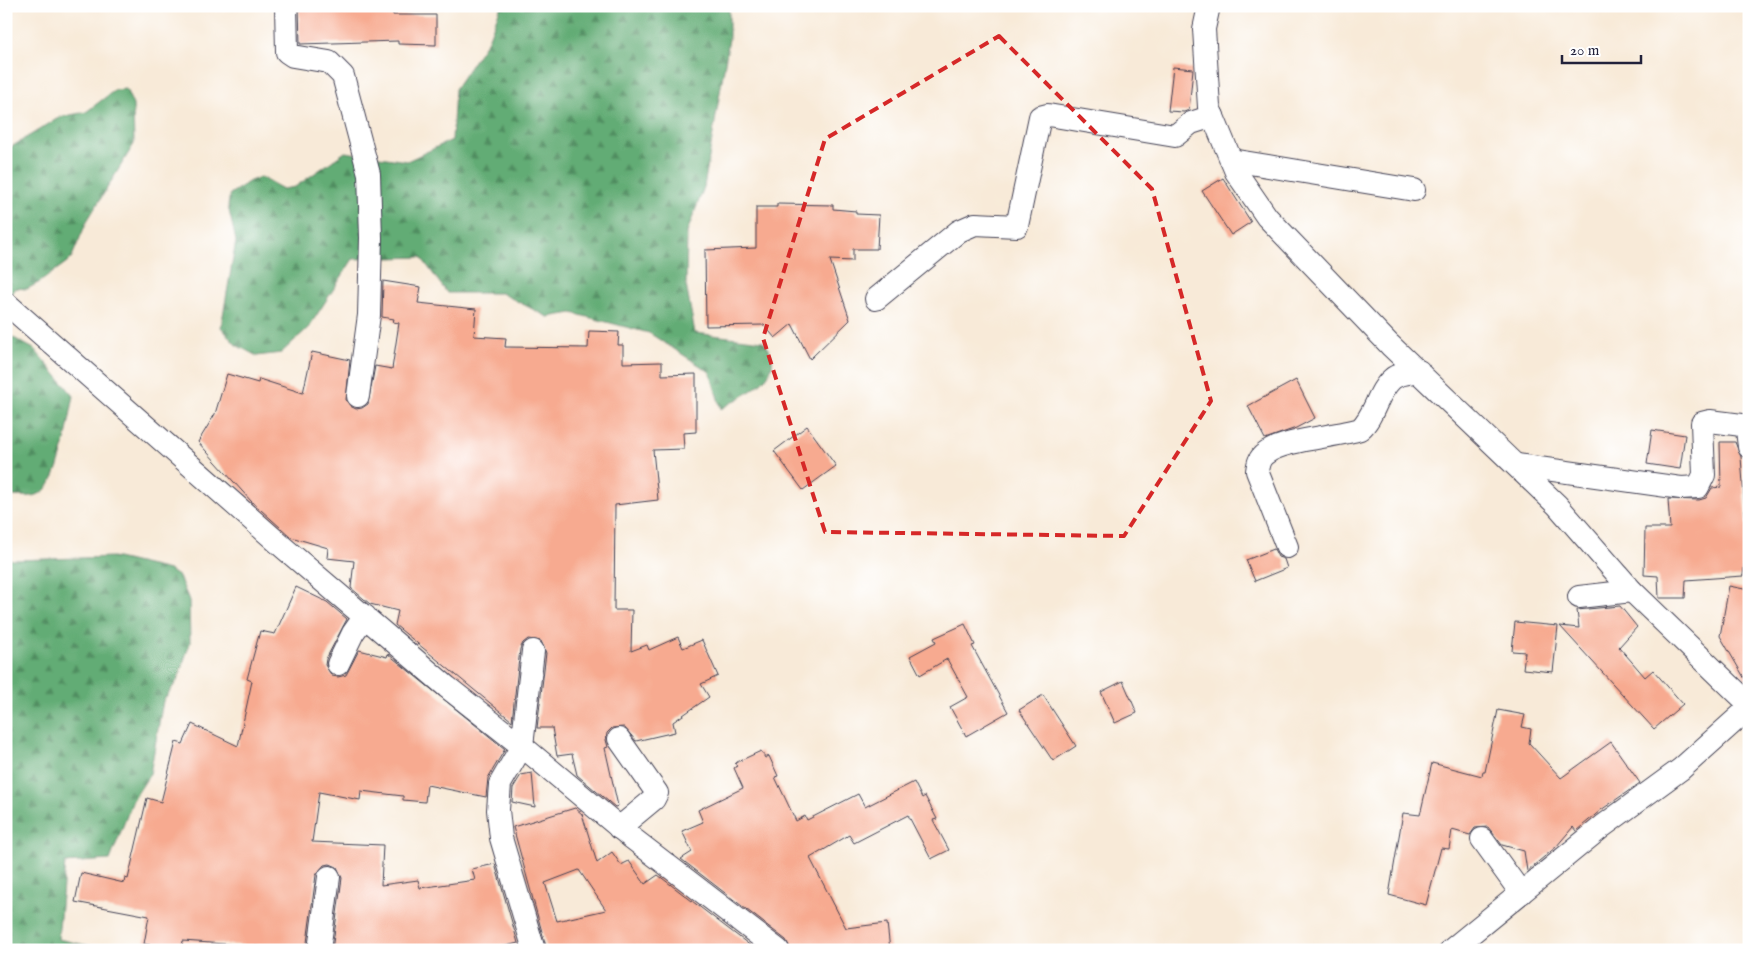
<svg xmlns="http://www.w3.org/2000/svg" width="1755" height="956" font-family="'IM FELL English',serif">
  <defs>
    <pattern id="forest-firs" width="22" height="20" patternUnits="userSpaceOnUse" patternTransform="scale(1.25)"><rect width="22" height="20" fill="#62ac74"/><path d="M5 1l3.5 6h-7zM16 11l3.5 6h-7z" fill="#508c60"/></pattern>
  </defs>
  <rect width="100%" height="100%" fill="#fff"/>
  <filter id="ink" filterUnits="userSpaceOnUse"><feTurbulence type="fractalNoise" baseFrequency=".02" numOctaves="2"/><feDisplacementMap in="SourceGraphic" scale="10" xChannelSelector="R" yChannelSelector="G"/><feConvolveMatrix kernelMatrix="1 2 1 2 8 2 1 2 1" color-interpolation-filters="sRGB"/></filter>
  <filter id="wash" filterUnits="userSpaceOnUse"><feTurbulence type="fractalNoise" baseFrequency=".0096" numOctaves="4" result="noise"/><feDisplacementMap in="SourceGraphic" scale="20" xChannelSelector="R" yChannelSelector="G"/><feGaussianBlur stdDeviation="1.12" result="paint"/><feColorMatrix in="noise" values="0 0 0 0 0 0 0 0 0 0 0 0 0 0 0 0 0 1.4 0 .05"/><feComposite in="paint" operator="in"/></filter>
  <g filter="url(#wash)">
    <rect width="100%" height="100%" fill="#f8ead8"/>
    <!-- forest -->
    <g fill="url(#forest-firs)" stroke="#426758">
      <path d="M501,6H729V39L704,187L687,232L686,285L695,333L763,341C792,375 746,393 721,409L710,372L649,333L572,313L548,317L501,293H447L421,257L353,259L309,327L281,353L257,356L236,345L221,327L236,241L228,206L230,194L250,181L261,177L283,189L295,187L345,152L407,161L452,140L455,89L488,40Z"/>
      <polygon points="126,89 133,105 134,144 87,221 71,259 40,282 27,289 15,288 6,301 6,147 11,147 60,117 86,112 115,90"/>
      <path d="M6,331L12,337L34,349L74,396C69,418 61,482 41,493C33,498 16,496 6,496Z"/>
      <polygon points="113,557 169,570 179,577 189,600 190,643 177,681 163,701 150,774 133,800 110,860 65,863 58,939 108,950 6,950 6,558 13,560"/>
    </g>
    <g id="blocks">
      <!-- building -->
      <g fill="#f7aa90" fill-rule="evenodd">
        <polygon points="299,6 376,6 376,13 393,12 393,15 436,15 436,45 398,44 398,41 300,44"/>
        <polygon points="1173,67 1193,69 1189,110 1184,112 1168,111"/>
        <polygon points="1223,178 1251,222 1231,235 1202,191"/>
        <polygon points="777,204 833,205 833,209 856,211 856,214 879,215 877,249 853,249 853,261 830,260 850,320 810,359 792,324 775,338 764,325 706,326 705,250 756,248 756,207 777,207"/>
        <polygon points="383,281 421,287 418,303 476,309 474,336 506,338 505,347 588,348 589,331 619,332 618,345 623,345 623,363 662,362 662,375 696,374 696,432 683,433 684,449 653,450 658,500 615,505 614,610 632,610 631,651 647,645 649,650 678,637 683,648 702,640 718,676 701,684 709,697 673,722 675,732 636,741 624,727 612,728 607,733 606,740 608,747 605,748 618,806 615,807 577,775 572,754 557,756 552,728 537,728 546,653 541,641 528,639 523,643 520,649 512,721 395,625 398,611 370,604 351,588 354,561 327,558 328,548 291,537 251,501 198,442 215,414 227,374 258,383 259,379 303,393 312,352 350,360 346,400 350,406 356,409 362,408 368,404 375,366 392,369 399,323 393,322 394,319 382,317"/>
        <polygon points="1296,380 1315,418 1296,428 1265,439 1248,406"/>
        <polygon points="807,426 836,466 803,490 774,451"/>
        <polygon points="1652,430 1685,435 1680,469 1647,464"/>
        <polygon points="1720,442 1735,442 1741,457 1746,524 1749,524 1743,576 1686,580 1685,598 1659,598 1658,576 1644,575 1645,528 1670,528 1668,499 1699,500 1706,498 1712,488 1721,487"/>
        <polygon points="1274,549 1278,557 1284,559 1287,568 1255,581 1246,560"/>
        <polygon points="1729,586 1749,590 1749,686 1720,636"/>
        <polygon points="296,587 327,602 347,619 326,659 325,665 332,676 338,677 346,675 359,650 387,657 388,654 505,749 488,778 486,797 427,785 425,802 403,800 403,796 361,791 360,800 319,792 312,842 383,845 381,885 418,880 420,888 475,880 472,869 495,864 518,943 490,950 332,950 342,878 337,867 330,864 324,865 316,875 306,950 266,950 266,947 183,941 181,949 144,944 149,916 75,902 81,873 124,883 125,878 128,879 147,798 161,802 176,742 183,744 192,724 238,746 252,681 247,679 260,631 275,634"/>
        <polygon points="1620,606 1637,627 1619,647 1645,677 1653,670 1683,704 1654,729 1560,626 1579,628 1577,610"/>
        <polygon points="1515,622 1558,626 1553,672 1523,669 1525,652 1512,651"/>
        <polygon points="965,624 975,645 972,646 1008,712 966,736 950,707 968,697 947,659 920,675 910,656 936,642 934,638"/>
        <polygon points="1123,681 1137,713 1115,723 1101,692"/>
        <polygon points="1043,695 1076,746 1053,761 1019,710"/>
        <polygon points="1498,710 1525,715 1522,727 1531,729 1529,743 1561,778 1611,742 1640,783 1601,810 1576,831 1573,827 1556,847 1527,871 1524,851 1502,845 1488,827 1475,828 1470,835 1452,830 1449,849 1441,848 1426,905 1389,895 1403,813 1420,815 1432,763 1482,776 1483,772 1485,772"/>
        <polygon points="761,751 765,758 769,756 778,776 775,777 796,821 805,816 807,820 858,794 865,807 914,782 922,798 925,796 937,819 933,820 949,850 931,859 908,815 854,843 849,835 810,858 846,928 887,923 890,950 791,950 786,940 681,859 692,852 682,831 703,822 698,810 743,788 734,768 737,766 735,763"/>
        <polygon points="532,773 535,807 512,802 513,788 521,775"/>
        <path d="M575,808L582,814L597,863L612,852L621,865L629,861L645,884L658,875L756,950H547L513,827ZM579,870L606,910L557,921L545,883Z"/>
      </g>
    </g>
  </g>
  <g filter="url(#ink)">
    <use href="#blocks" fill-opacity="0" stroke="#424053" stroke-width="1"/>
    <g fill="none" stroke-linecap="round" stroke-linejoin="round">
      <defs>
        <g id="street">
          <polyline points="286,6 287,52 293,56 329,62 343,76 369,174 371,238 369,315 358,396"/>
          <polyline points="1209,6 1204,29 1209,107 1236,172 1267,217 1390,345 1557,505 1632,591 1749,704"/>
          <polyline points="1231,160 1414,190"/>
          <polyline points="876,299 959,231 975,224 1017,226 1040,117 1048,115 1175,136 1191,123 1213,116"/>
          <polyline points="6,303 284,548 447,687 522,746 632,838 778,950"/>
          <polyline points="1517,465 1681,488 1698,487 1704,475 1702,423 1710,421 1742,425 1747,430 1749,447"/>
          <path d="M1287,547L1257,471C1258,464 1259,458 1265,454C1283,439 1336,437 1360,429C1375,416 1377,392 1392,379C1399,373 1410,373 1419,371"/>
          <polyline points="1579,597 1632,591"/>
          <polyline points="533,651 522,746 500,784 498,810 501,838 534,950"/>
          <polyline points="338,664 353,633 365,616"/>
          <polyline points="619,828 654,799 657,793 619,739"/>
          <polyline points="1482,839 1521,893"/>
          <polyline points="319,950 329,877"/>
          <polyline points="1451,950 1603,826 1681,769 1749,708"/>
        </g>
      </defs>
      <!-- street casing -->
      <use href="#street" stroke="#424053" stroke-width="24"/>
      <!-- street -->
      <use href="#street" stroke="#fff" stroke-width="22"/>
    </g>
  </g>
  <!-- marked area -->
  <path fill="none" stroke="#d62828" stroke-width="4" stroke-dasharray="10 6" stroke-linejoin="round" d="M999,36L1152,189L1211,401L1124,536L825,532L763,338L825,139Z"/>
  <!-- margin -->
  <rect width="1755" height="956" fill="none" stroke="#fff" stroke-width="25"/>
  <!-- scale -->
  <path d="M1562 55v8h79v-8" fill="none" stroke="#22223b" stroke-width="2.5"/>
  <text x="1570" y="55" font-size="15" fill="#22223b" stroke="#ffffff" stroke-width="4" paint-order="stroke">20 m</text>
</svg>
